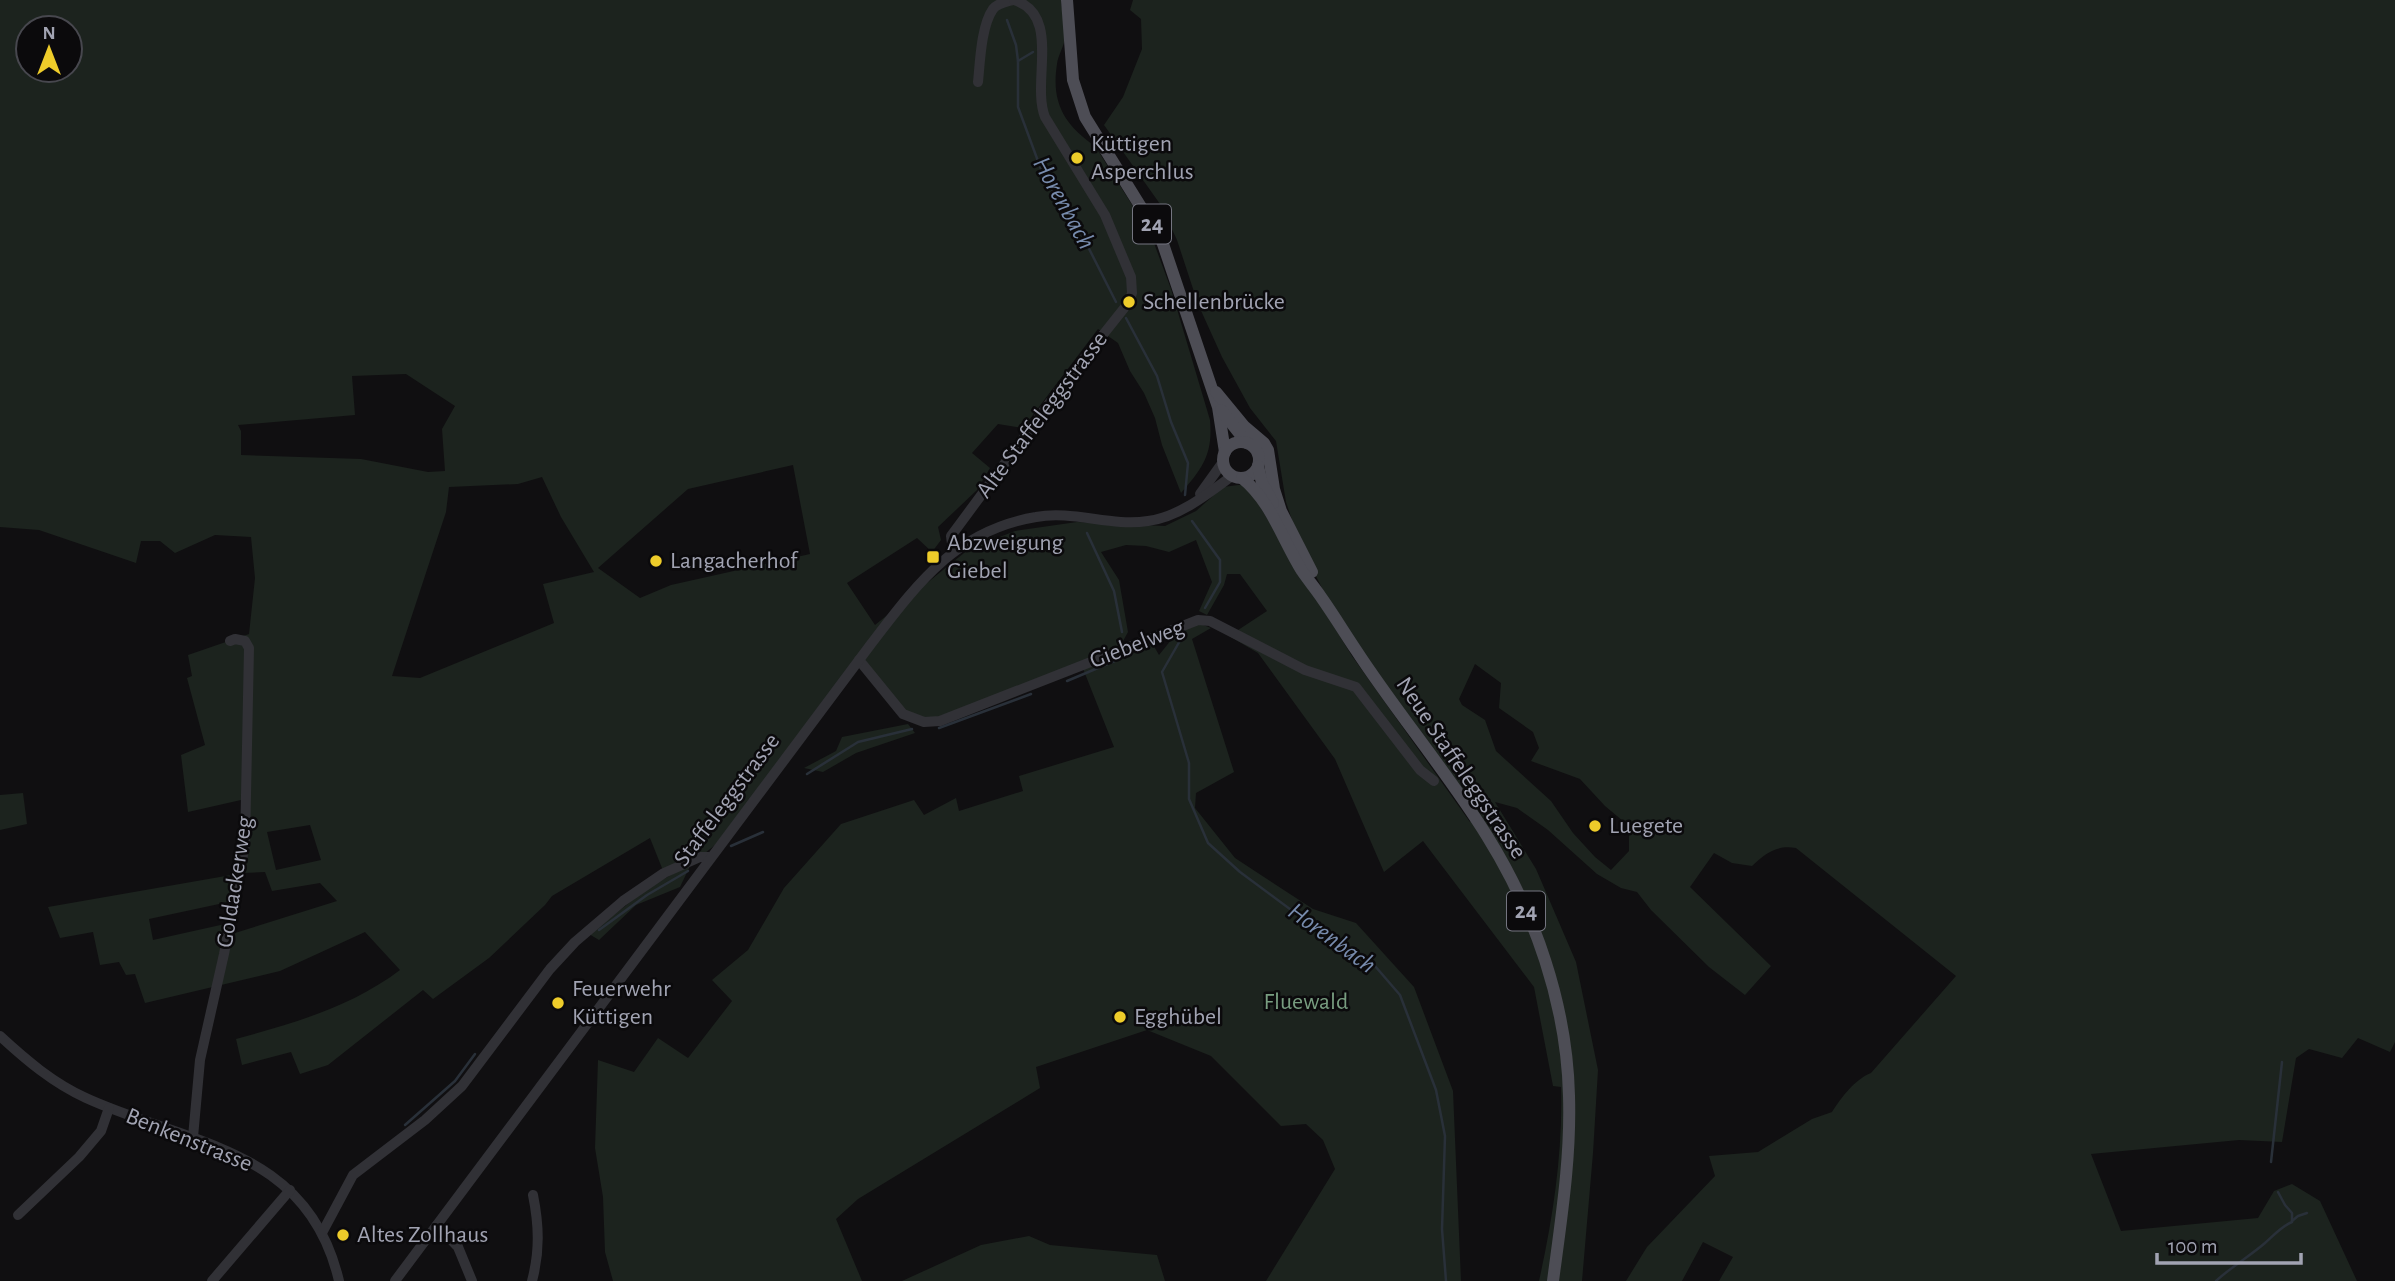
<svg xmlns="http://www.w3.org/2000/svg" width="2395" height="1281" font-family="'Alegreya Sans',sans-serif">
  <rect width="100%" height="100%" fill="#100f11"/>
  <!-- green -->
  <g fill="#1c231e" fill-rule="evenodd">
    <path d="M0,0H1061C1062,12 1065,26 1065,38C1064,47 1058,55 1057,64C1051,102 1064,125 1095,146L1151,235L1171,289L1210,420C1213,454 1203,468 1181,493L1162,445L1155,418L1144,393L1130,371L1118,343L1098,329L1023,428L998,424L972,453L990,468L977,490L938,527L941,540L932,552L917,538L847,583L875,625L969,549L1015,531L1077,522L1165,526L1196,511L1223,487L1246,484L1352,656L1470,822L1477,811L1358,646L1322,588L1301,547L1286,502L1276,441L1250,408L1222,357L1198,304L1177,240L1160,204L1104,125L1123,97L1142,49L1141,19L1130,10L1133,0H2395V1042L2390,1052L2358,1038L2342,1058L2309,1049L2296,1058L2282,1142L2239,1140L2091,1154L2121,1231L2258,1218L2274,1191L2292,1184L2320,1201L2357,1281H1719L1733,1257L1703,1242L1682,1281H1626L1647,1247L1715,1176L1709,1156L1758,1152L1812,1119L1832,1112C1841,1098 1855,1079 1871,1073L1956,976L1796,848C1776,845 1766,853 1752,866L1732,863L1714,853L1690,887L1771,966L1745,995L1709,967L1651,910L1637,892L1621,888L1597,874L1548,830L1517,808L1495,802L1536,869L1576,962L1598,1070L1593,1153L1582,1281H1539C1553,1218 1563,1152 1561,1087L1553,1086L1534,987L1423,841L1384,872L1335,759L1258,653L1229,636L1267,611L1240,574H1227L1224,585L1207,615L1199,611L1212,582L1196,540L1169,552L1146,546L1126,545L1101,552L1119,580L1128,632L1122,643H1152L1159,655L1188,619L1211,628L1192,639L1234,772L1196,793L1195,808L1235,858L1313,909L1356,923L1414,987L1453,1091L1461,1281H1266L1335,1169L1323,1140L1306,1124L1281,1126L1211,1056L1147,1030L1036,1067L1040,1088L858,1199L836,1219L862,1281H613L605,1252L603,1197L595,1148L598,1060L634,1072L658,1038L688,1058L732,1001L712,980L748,950L784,888L841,824L914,800L924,815L956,798L959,811L1023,791L1019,776L1114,747L1082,666L940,721L903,714L859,661L715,845L700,857L664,873L650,838L552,896L545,905L489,958L433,999L423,990L328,1065L300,1074L291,1052L242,1065L236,1039C294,1023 351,1007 400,970L365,932L280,971L145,1003L135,974L126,975L119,962L100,965L93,932L60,938L48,907L237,874L233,901L149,919L153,940L225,924L235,933L337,901L320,883L272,891L265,872L242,873L241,800L188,812L181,755L205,745L187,678L192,676L188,655L249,634L255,578L251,537L215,535L175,553L160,541H141L136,563L39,530L0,527ZM28,28H70V70H28ZM406,374L455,406L442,429L445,471L428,472L361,459L241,455V431L238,425L355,415L352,376ZM793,465L810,554L671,585L640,598L598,568L688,489ZM542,477L561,517L594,572L543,584L554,623L420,678L392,676L446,512L449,487L518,484ZM1475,664L1501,683L1499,708L1533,732L1539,748L1531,761L1580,779L1605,806L1629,826V851L1611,870L1595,857L1573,833L1551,801L1496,751L1485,720L1462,705L1459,699ZM310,825L321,860L276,870L267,832Z"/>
    <polygon points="908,724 915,733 856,753 823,772 804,768 836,751 842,737"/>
    <polygon points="23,793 27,824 0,830 0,795"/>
    <polygon points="691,864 680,887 636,905 599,940 589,934 651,886"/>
    <polygon points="1029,1236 1050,1245 1157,1255 1165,1281 902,1281 981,1245"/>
  </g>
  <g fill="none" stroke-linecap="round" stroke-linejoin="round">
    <!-- stream -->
    <g stroke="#293039" stroke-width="2.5">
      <polyline points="1007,20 1016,45 1018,61 1018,107 1045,180 1076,223 1116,302"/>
      <polyline points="1018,61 1033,52"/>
      <polyline points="1126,318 1157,376 1171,422 1188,463 1185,495"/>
      <polyline points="1192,521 1220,560 1220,582 1205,608"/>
      <polyline points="1087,533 1114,591 1122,632"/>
      <polyline points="1185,632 1162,672 1189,763 1189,799 1208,843 1240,872 1302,918 1375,966 1400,995 1436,1090 1445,1136 1442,1229 1446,1281"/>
      <polyline points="1067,681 1117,660"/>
      <polyline points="939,728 1031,694"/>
      <polyline points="807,774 858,742 912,729"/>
      <polyline points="731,846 763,832"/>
      <polyline points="599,930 647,895 688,871"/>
      <polyline points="405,1125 455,1081 475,1054"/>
      <polyline points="2271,1162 2282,1062"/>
      <polyline points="2292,1221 2298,1216 2307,1213"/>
      <path d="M2216,1281C2231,1267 2250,1256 2265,1243C2274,1235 2282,1226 2292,1222V1213L2285,1205L2278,1192"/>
    </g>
    <!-- minor -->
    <g stroke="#313136" stroke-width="10">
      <path d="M978,82C980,63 981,26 993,9C998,3 1006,2 1013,0"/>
      <polyline points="1200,494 1223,462"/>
      <path d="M953,551L951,536L1059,390L1129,302L1132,293L1131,277L1105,215L1045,117C1031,82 1062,15 1014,0"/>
      <polyline points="859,660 903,714 924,722 940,721 1198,620 1210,621 1305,670 1356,687 1420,770 1434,781"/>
      <path d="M0,1036C26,1060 53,1083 86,1098C189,1145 308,1147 339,1281"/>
      <polyline points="193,1137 200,1060 224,954 245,844 249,648 245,641 235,639 230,641"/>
      <polyline points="18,1215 79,1157 101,1131 109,1108"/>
      <polyline points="437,1225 458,1247 472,1281"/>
      <polyline points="322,1233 353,1175 425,1120 462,1086 550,969 575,942 623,901 664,873 700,857 711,857"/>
      <polyline points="212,1281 290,1190"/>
      <path d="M395,1281L871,644C917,584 956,530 1036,517C1073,510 1111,527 1148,521C1179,517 1208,494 1232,476"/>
      <path d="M532,1281C540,1251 539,1225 533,1195"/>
    </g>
    <!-- major -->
    <g stroke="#4d4d55" stroke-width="12">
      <polyline points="1067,0 1073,80 1085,117 1162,241 1218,407 1225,452"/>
      <polyline points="1216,392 1244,426 1264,443 1268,450 1274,489 1281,511 1312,572"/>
      <polyline points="1221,410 1247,443"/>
      <circle cx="1241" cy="460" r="18"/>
      <polyline points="1258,466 1262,483 1273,503"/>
      <path d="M1242,478C1271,501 1283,541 1302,571C1308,580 1315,588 1321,597C1333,614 1344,632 1356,650C1397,713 1448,773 1487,836C1535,913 1567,1005 1569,1096C1571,1158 1561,1220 1553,1281"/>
    </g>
  </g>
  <!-- markers -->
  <g fill="#eecc2a" stroke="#0b0a0c" stroke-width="2.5">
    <circle cx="1077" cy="158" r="7"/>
    <circle cx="1129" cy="302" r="7"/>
    <rect x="926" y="550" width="14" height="14" rx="3.5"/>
    <circle cx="656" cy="561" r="7"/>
    <circle cx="1595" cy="826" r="7"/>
    <circle cx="558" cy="1003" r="7"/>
    <circle cx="1120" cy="1017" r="7"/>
    <circle cx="343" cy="1235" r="7"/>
  </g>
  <g text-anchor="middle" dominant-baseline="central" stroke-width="5" stroke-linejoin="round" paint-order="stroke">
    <!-- shield labels -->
    <g fill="#0b0a0c" stroke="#747580" stroke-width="2">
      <rect x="1133" y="204.5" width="38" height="39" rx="5"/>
      <rect x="1507" y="891.5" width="38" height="39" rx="5"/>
    </g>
    <g font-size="23" font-weight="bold" fill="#a1a3b2">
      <text x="1152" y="224">24</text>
      <text x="1526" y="911">24</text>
    </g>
    <!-- poi labels -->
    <g font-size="24" fill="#a1a3b2" stroke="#0b0a0c" text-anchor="start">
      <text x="1091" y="144">Küttigen<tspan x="1091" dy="28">Asperchlus</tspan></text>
      <text x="1143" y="302">Schellenbrücke</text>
      <text x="947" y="543">Abzweigung<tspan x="947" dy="28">Giebel</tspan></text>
      <text x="670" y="561">Langacherhof</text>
      <text x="1609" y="826">Luegete</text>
      <text x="572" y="989">Feuerwehr<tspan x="572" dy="28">Küttigen</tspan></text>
      <text x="1134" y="1017">Egghübel</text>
      <text x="357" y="1235">Altes Zollhaus</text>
    </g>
    <!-- street labels -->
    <g font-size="24" fill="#a1a3b2" stroke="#0b0a0c">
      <text transform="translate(1042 415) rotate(-53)">Alte Staffeleggstrasse</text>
      <text transform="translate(1137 644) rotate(-21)">Giebelweg</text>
      <text transform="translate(1461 768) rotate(56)">Neue Staffeleggstrasse</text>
      <text transform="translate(727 800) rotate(-53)">Staffeleggstrasse</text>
      <text transform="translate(235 882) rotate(-81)">Goldackerweg</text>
      <text transform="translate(189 1140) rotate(22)">Benkenstrasse</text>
    </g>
    <!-- park labels -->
    <g font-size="24" fill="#789d80" stroke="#0b0a0c">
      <text x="1306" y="1002">Fluewald</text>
    </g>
    <!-- water labels -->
    <g font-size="26" font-style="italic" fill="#778bad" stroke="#0b0a0c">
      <text transform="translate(1064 203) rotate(61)">Horenbach</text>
      <text transform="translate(1332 938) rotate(36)">Horenbach</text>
    </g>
  </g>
  <!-- north arrow -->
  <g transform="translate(49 49)"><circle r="33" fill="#0b0a0c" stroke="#47474e" stroke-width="2"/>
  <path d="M0-5L12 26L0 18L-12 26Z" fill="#eecc2a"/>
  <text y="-10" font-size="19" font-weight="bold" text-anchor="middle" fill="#a1a3b2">N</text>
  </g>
  <!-- scale -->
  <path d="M2157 1253v10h144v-10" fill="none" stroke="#a1a3b2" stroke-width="3.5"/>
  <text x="2168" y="1253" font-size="21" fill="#a1a3b2" stroke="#0b0a0c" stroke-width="5" paint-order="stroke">100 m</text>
</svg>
